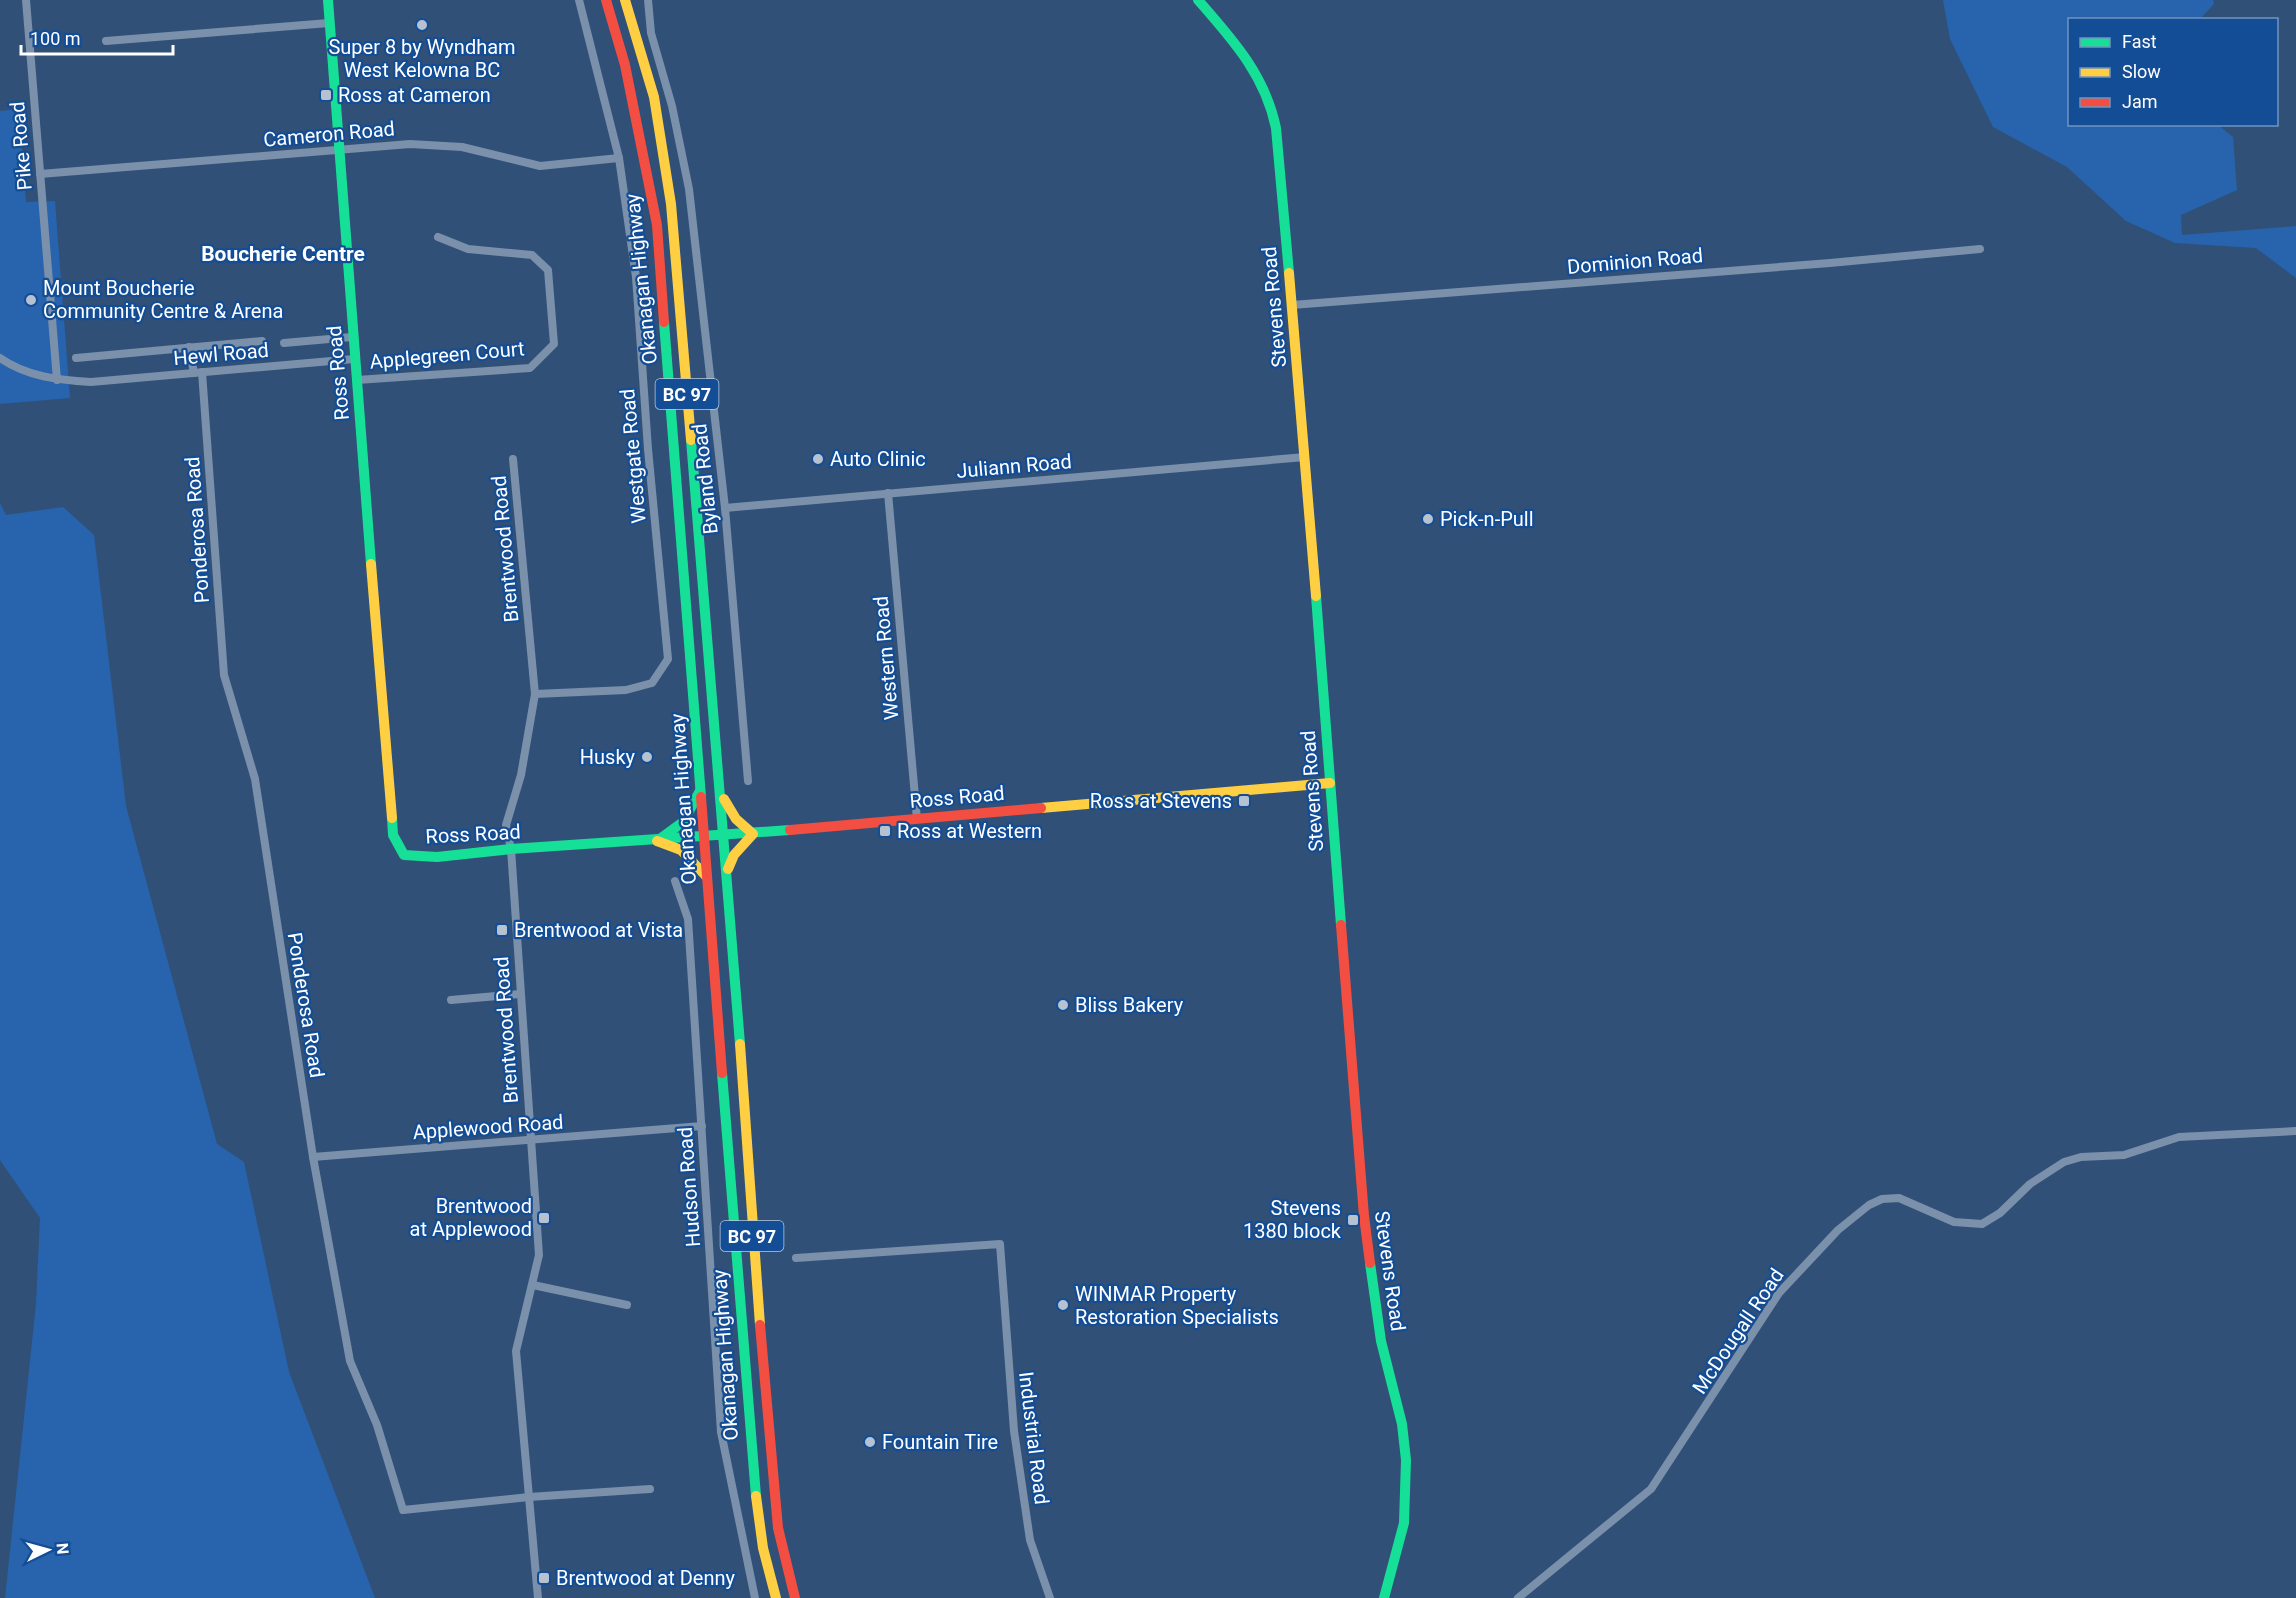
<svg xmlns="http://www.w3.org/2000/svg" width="2296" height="1598" font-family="Roboto,sans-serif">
  <rect width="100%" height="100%" fill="#305078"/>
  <!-- green -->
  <g fill="#2764ad">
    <polygon points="1943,0 2213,0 2214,4 2200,19 2070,20 2070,124 2218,125 2233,137 2237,190 2181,215 2182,235 2296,226 2296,278 2256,248 2175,243 2126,221 2067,167 1993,127 1950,39"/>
    <polygon points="19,109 26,202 55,201 70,398 0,404 0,111"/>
    <polygon points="0,503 6,515 63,507 94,535 126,806 217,1144 244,1162 289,1372 375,1598 5,1598 36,1304 40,1218 0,1160"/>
  </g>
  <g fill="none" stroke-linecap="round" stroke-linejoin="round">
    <!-- street -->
    <g stroke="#7a90ab" stroke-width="8">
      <polyline points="26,0 57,380"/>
      <polyline points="648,0 651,33 672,106 689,189 725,508 748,781"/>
      <polyline points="106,41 329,23"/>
      <polyline points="40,174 410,144 462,147 540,166 619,158"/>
      <polyline points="1292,305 1830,263 1980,249"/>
      <polyline points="284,343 352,337"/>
      <polyline points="189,347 194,373"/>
      <path d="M0,358C27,377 59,380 91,382L354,359"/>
      <polyline points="76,358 262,341"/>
      <polyline points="202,372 224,675 255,779 313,1157 350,1361 377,1425 403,1510 529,1497 650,1489"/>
      <polyline points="357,380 530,368 554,344 548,270 532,255 468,249 438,237"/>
      <polyline points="513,459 535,694 521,775 506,825 511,849 539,1255 516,1351 538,1598"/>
      <polyline points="888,493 917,819"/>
      <polyline points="725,508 1305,457"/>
      <polyline points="535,694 626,690 652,683 668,659 648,449 636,277 619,158 579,0"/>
      <polyline points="675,881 688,919 721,1432 755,1598"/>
      <polyline points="451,1000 520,994"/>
      <polyline points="313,1157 702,1126"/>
      <polyline points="796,1258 1000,1244 1014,1431 1030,1540 1050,1598"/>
      <polyline points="533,1285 627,1305"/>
      <polyline points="1518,1598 1651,1489 1779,1293 1838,1230 1869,1205 1882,1199 1899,1198 1954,1222 1982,1224 2000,1213 2030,1184 2064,1162 2081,1157 2124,1155 2179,1137 2296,1131"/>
    </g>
    <!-- fast -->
    <g stroke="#16e098" stroke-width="10">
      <polyline points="328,0 371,564"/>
      <path d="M1198,0C1233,40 1265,75 1276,128L1289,273"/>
      <polyline points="664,322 701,797"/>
      <polyline points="691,440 740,1044"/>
      <polyline points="1316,596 1341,925"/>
      <polyline points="392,818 393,835 404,855 437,857 511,849 790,830"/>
      <polyline points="657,841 683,822 700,791"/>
      <polyline points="722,1073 756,1496"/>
      <polyline points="1370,1263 1381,1341 1402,1424 1406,1460 1404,1523 1384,1598"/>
    </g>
    <!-- slow -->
    <g stroke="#ffcf43" stroke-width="10">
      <polyline points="625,0 654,97 671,204 691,440"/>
      <polyline points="1289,273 1316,596"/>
      <polyline points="371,564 392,818"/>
      <polyline points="724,799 736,819 753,834 734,855 728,869"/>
      <polyline points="1041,808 1330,783"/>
      <polyline points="657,841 681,850 707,877"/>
      <polyline points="740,1044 760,1325"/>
      <polyline points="756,1496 763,1548 776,1598"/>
    </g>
    <!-- jam -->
    <g stroke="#f24e42" stroke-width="10">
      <polyline points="606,0 625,65 657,225 664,322"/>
      <polyline points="701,797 722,1073"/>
      <polyline points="790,830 1041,808"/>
      <polyline points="1341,925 1364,1216 1370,1263"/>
      <polyline points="760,1325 778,1528 795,1598"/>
    </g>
  </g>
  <!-- markers -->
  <g fill="#b7c2d0" stroke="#134d95" stroke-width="2">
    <circle cx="422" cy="25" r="6"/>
    <rect x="320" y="89" width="12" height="12" rx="3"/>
    <circle cx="31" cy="300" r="6"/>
    <circle cx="818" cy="459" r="6"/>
    <circle cx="1428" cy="519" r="6"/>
    <circle cx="647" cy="757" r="6"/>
    <rect x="1238" y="795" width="12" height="12" rx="3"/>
    <rect x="879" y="825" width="12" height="12" rx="3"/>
    <rect x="496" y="924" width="12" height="12" rx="3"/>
    <circle cx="1063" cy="1005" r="6"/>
    <rect x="538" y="1212" width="12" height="12" rx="3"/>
    <rect x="1347" y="1214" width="12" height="12" rx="3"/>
    <circle cx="1063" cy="1305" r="6"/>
    <circle cx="870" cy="1442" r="6"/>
    <rect x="538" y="1572" width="12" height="12" rx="3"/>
  </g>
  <g text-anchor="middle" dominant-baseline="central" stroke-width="4.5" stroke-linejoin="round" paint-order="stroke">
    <!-- shield labels -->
    <g fill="#134d95" stroke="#b8cadf" stroke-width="1.5">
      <rect x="655.5" y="379" width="63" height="30" rx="4.5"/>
      <rect x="720.5" y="1221" width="63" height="30" rx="4.5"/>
    </g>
    <g font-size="18" font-weight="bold" fill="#fff">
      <text x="687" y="394">BC 97</text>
      <text x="752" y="1236">BC 97</text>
    </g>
    <!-- poi labels -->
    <g font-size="20" fill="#fff" stroke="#134d95" text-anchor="start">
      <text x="422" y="47" text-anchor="middle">Super 8 by Wyndham<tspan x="422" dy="23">West Kelowna BC</tspan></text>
      <text x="338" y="95">Ross at Cameron</text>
      <text x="43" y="288">Mount Boucherie<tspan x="43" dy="23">Community Centre &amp; Arena</tspan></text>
      <text x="830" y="459">Auto Clinic</text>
      <text x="1440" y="519">Pick-n-Pull</text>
      <text x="635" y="757" text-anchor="end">Husky</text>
      <text x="1232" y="801" text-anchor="end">Ross at Stevens</text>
      <text x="897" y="831">Ross at Western</text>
      <text x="514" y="930">Brentwood at Vista</text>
      <text x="1075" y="1005">Bliss Bakery</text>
      <text x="532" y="1206" text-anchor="end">Brentwood<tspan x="532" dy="23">at Applewood</tspan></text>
      <text x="1341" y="1208" text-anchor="end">Stevens<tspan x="1341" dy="23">1380 block</tspan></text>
      <text x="1075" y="1294">WINMAR Property<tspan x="1075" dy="23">Restoration Specialists</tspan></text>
      <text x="882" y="1442">Fountain Tire</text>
      <text x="556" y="1578">Brentwood at Denny</text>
    </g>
    <!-- street labels -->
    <g font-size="20" fill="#fff" stroke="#134d95">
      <text transform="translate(329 134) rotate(-5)">Cameron Road</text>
      <text transform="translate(21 146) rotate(-95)">Pike Road</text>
      <text transform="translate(1635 261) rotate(-5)">Dominion Road</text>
      <text transform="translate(641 279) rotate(-96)">Okanagan Highway</text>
      <text transform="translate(1274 307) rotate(-95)">Stevens Road</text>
      <text transform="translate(221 354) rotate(-5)">Hewl Road</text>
      <text transform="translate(447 355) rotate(-5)">Applegreen Court</text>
      <text transform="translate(338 373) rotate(-95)">Ross Road</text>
      <text transform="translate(633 456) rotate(-95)">Westgate Road</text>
      <text transform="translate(1014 466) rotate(-5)">Juliann Road</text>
      <text transform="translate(705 479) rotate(-96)">Byland Road</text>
      <text transform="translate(197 530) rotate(-94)">Ponderosa Road</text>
      <text transform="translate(505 549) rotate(-95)">Brentwood Road</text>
      <text transform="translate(886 658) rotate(-95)">Western Road</text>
      <text transform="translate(1312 791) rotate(-94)">Stevens Road</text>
      <text transform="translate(957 797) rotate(-5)">Ross Road</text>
      <text transform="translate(683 799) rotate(-94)">Okanagan Highway</text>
      <text transform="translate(473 834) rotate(-3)">Ross Road</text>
      <text transform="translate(306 1005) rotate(81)">Ponderosa Road</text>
      <text transform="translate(506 1030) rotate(-94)">Brentwood Road</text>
      <text transform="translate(488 1127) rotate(-4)">Applewood Road</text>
      <text transform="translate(689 1187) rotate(-94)">Hudson Road</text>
      <text transform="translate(1390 1271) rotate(82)">Stevens Road</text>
      <text transform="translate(1738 1331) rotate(-56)">McDougall Road</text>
      <text transform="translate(725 1355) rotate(-94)">Okanagan Highway</text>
      <text transform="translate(1034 1438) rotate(83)">Industrial Road</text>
    </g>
    <!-- neighbourhood labels -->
    <g font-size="21" font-weight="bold" fill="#fff" stroke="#134d95">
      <text x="283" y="254">Boucherie Centre</text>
    </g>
  </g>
  <!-- legend -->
  <rect x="2068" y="18" width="210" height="108" fill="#134d95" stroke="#7194bf" stroke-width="1.5"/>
  <rect x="2080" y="38" width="30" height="9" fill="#16e098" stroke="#7194bf" stroke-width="1.5"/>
  <text x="2122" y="48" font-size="18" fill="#ffffff">Fast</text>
  <rect x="2080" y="68" width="30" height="9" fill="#ffcf43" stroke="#7194bf" stroke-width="1.5"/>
  <text x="2122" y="78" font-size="18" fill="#ffffff">Slow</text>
  <rect x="2080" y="98" width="30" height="9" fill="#f24e42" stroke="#7194bf" stroke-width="1.5"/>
  <text x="2122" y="108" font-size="18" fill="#ffffff">Jam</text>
  <!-- north arrow -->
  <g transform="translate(48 1550) rotate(85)" stroke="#134d95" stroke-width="4.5" paint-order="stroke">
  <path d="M0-4.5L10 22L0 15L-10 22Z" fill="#ffffff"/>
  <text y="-9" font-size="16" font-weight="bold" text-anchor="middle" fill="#ffffff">N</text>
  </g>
  <!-- scale -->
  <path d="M21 45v9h152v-9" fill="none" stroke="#ffffff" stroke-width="3"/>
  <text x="30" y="45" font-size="18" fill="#ffffff" stroke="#134d95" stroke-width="4.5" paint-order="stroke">100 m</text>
</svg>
